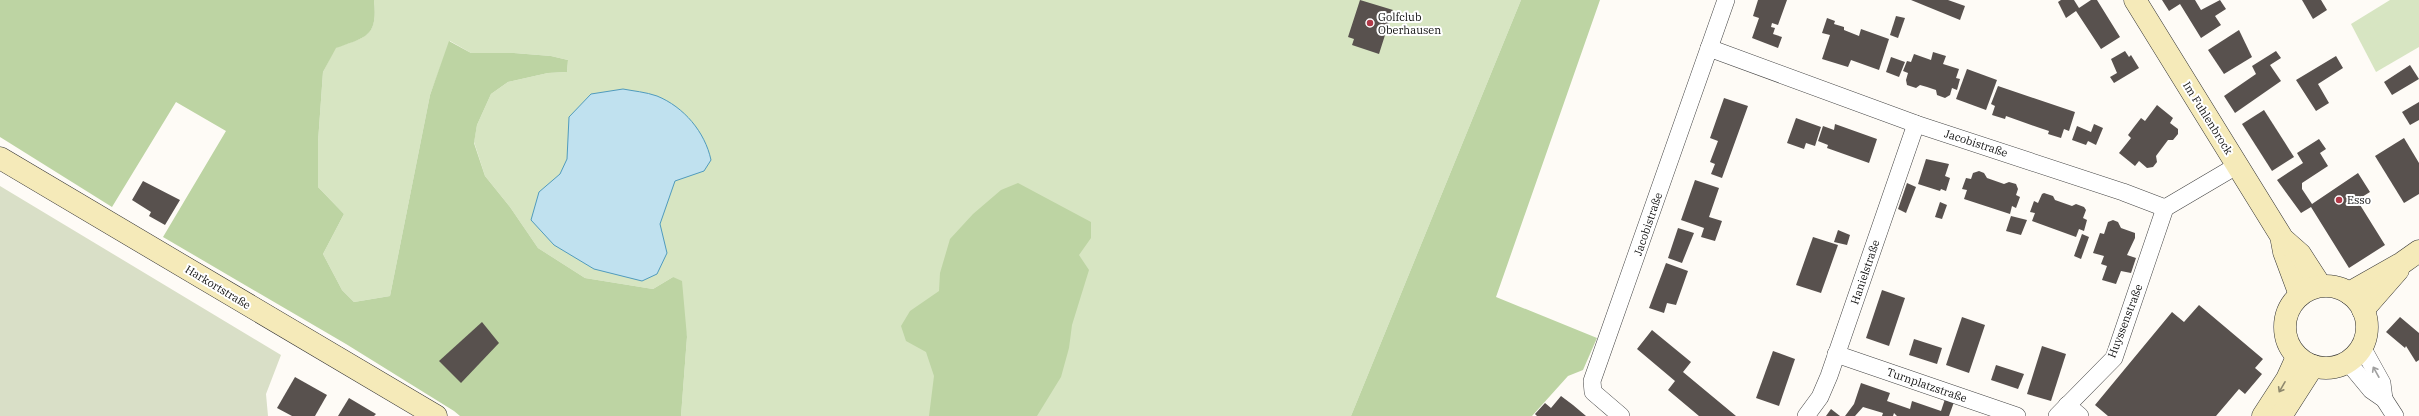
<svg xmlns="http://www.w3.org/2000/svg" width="2419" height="416" font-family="'IBM Plex Serif',serif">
  <rect width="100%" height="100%" fill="#fefbf6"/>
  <!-- green -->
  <g fill="#d7e5c2">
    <path d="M374,0H1521L1351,416H681L687,337L673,277L653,289L585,278L538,248L510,207L485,176L474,142L477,125L491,94L508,82L548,73L567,72L568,60L551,56L514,53H471L450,41L430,95L390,296L354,302L342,290L323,254L344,214L318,187V142L323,72L335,48C366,37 378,37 374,0Z"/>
    <polygon points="2390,0 2419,0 2419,47 2376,72 2351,24"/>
  </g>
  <!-- forest -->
  <g fill="#bdd4a3">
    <path d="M0,0H374C378,37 366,37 336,48L323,72L318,142V187L344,214L323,254L342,290L354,302L390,296L430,95L449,41L471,53H514L551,56L568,60L567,72L548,73L508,82L491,94L477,125L474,143L485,176L510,207L538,248L585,278L653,289L673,277L682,281L687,337L681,416H460L454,411L346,344L163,237L226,131L176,102L112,207L0,137Z"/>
    <polygon points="1521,0 1600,0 1496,297 1597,338 1583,370 1568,376 1532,416 1351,416"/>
    <polygon points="1018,183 1091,222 1091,238 1079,255 1089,270 1072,325 1069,348 1061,377 1037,416 929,416 934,376 926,352 906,341 901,326 910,311 939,291 940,273 950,239 973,214 1001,190"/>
  </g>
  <!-- cemetery -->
  <polygon fill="#d9dfc7" points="0,186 281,355 266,394 268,416 0,416"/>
  <!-- water -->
  <path fill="#c0e1ef" stroke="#509bbd" d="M623,89C633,91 646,92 657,96C684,107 705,132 711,160L704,171L675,181L660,224L667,253L657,274L642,281L594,269L554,245L531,220L539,192L560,174L567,159L569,117L591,94Z"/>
  <!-- building -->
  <g fill="#58514e">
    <polygon points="1360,0 1393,10 1379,54 1352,45 1354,39 1348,37"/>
    <polygon points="1758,0 1787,0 1778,25 1772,23 1771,27 1775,28 1773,34 1782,37 1778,48 1752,38 1759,18 1753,16"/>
    <polygon points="1911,0 1948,0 1965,6 1960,20"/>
    <polygon points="2061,0 2074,0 2079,8 2091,0 2097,0 2120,37 2101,49 2076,11 2066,18 2058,2"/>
    <polygon points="2162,0 2195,0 2201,10 2220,0 2226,9 2215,16 2221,25 2201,38 2180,4 2169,11"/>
    <polygon points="2302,0 2321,0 2327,10 2313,19"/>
    <polygon points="1896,16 1905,18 1898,38 1890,35"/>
    <polygon points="1827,18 1835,21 1834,24 1844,27 1844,30 1859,36 1861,29 1889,39 1879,70 1851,60 1848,67 1822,59 1830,35 1822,33"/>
    <polygon points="2239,30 2252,57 2224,74 2208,50"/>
    <polygon points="2125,51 2129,57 2131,55 2139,68 2114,83 2110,77 2117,73 2111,59"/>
    <polygon points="2276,51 2281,58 2270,65 2281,81 2235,113 2224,96 2256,74 2252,66"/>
    <polygon points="1933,52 1946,56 1943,64 1959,69 1956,78 1960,79 1957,90 1952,88 1950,95 1945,98 1937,95 1936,90 1927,87 1920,85 1916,88 1907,85 1906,80 1908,73 1903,71 1907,61 1911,62 1914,54 1931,60"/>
    <polygon points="2336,56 2343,68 2318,84 2329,103 2316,111 2296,80"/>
    <polygon points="1891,57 1905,62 1899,77 1886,72"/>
    <polygon points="2410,65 2419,79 2392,95 2384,82"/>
    <polygon points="1967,69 1997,80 1986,110 1956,99"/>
    <polygon points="1998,86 2075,112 2069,131 2064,129 2061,138 2048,134 2049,131 2040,128 2006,116 2005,119 1992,115 1995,106 1991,104"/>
    <polygon points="1724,98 1748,106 1722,178 1711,174 1715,164 1710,162 1718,141 1710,138"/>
    <polygon points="2419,102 2419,120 2410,125 2402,112"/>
    <polygon points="2157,105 2173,118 2170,123 2178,129 2178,134 2173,140 2168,140 2156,156 2157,162 2153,167 2147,168 2139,161 2135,166 2119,153 2131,138 2128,135 2134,127 2141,118 2145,121"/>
    <polygon points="2264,110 2294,157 2272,171 2242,124"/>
    <polygon points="1796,118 1821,127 1815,146 1806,143 1804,149 1787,143"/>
    <polygon points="1835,124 1877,139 1869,163 1827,148 1828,145 1818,141 1823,126 1834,130"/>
    <polygon points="2094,124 2103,128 2096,145 2088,141 2086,145 2072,140 2077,126 2091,132"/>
    <polygon points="2404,138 2419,163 2419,194 2404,203 2375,156"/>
    <polygon points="2319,139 2326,149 2320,153 2328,166 2302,183 2302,189 2312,204 2358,173 2370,192 2357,200 2385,245 2349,268 2311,207 2301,213 2277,180 2303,163 2297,153"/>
    <polygon points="1926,159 1949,164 1945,176 1950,178 1946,191 1941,189 1940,191 1918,184"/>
    <polygon points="1979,171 1984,173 1987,178 2004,184 2009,182 2016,184 2018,189 2016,195 2020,197 2016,208 2012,206 2010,214 1964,199 1967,190 1962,189 1966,178 1971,179 1973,173"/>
    <polygon points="1695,180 1719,188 1709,217 1722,221 1715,241 1701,237 1704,228 1681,220"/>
    <polygon points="143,181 180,200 165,225 149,216 151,212 132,200"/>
    <polygon points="1907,183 1916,187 1906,213 1898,209"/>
    <polygon points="2044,193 2053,196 2055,200 2072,206 2076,204 2084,207 2086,210 2083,218 2087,220 2084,231 2079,229 2076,237 2032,221 2035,213 2030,212 2034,201 2038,203 2042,194"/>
    <polygon points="1940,202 1947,205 1942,219 1935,217"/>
    <polygon points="2011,216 2027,220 2021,235 2006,231"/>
    <polygon points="2113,220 2118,222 2121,228 2135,233 2135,238 2127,255 2136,258 2131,273 2121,271 2116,284 2102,280 2107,266 2101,264 2104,256 2093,253 2100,233 2104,234 2108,222"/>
    <polygon points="1678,228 1694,233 1682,263 1668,258"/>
    <polygon points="1838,230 1850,235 1847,245 1834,242"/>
    <polygon points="2082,234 2089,237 2081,259 2074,256"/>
    <polygon points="1813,237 1838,245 1821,293 1796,285"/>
    <polygon points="1666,263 1688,271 1676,305 1667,303 1664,313 1649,308"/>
    <polygon points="1882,290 1905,298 1889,346 1866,338"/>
    <polygon points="2199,305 2263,359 2255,368 2262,374 2245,394 2239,389 2216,416 2108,416 2095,405 2172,312 2184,322"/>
    <polygon points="1962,317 1985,325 1969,373 1946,365"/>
    <polygon points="2400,317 2419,333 2419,360 2416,362 2406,346 2405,348 2386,332"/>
    <polygon points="482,322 499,343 461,383 439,361"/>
    <polygon points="1652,330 1691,362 1683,372 1736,416 1699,416 1668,390 1675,381 1637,349"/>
    <polygon points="1914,339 1942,348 1937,364 1909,355"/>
    <polygon points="2042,346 2066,354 2051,401 2027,394"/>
    <polygon points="1773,351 1795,359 1779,406 1756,398"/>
    <polygon points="1996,365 2024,374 2018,389 1991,380"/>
    <polygon points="295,377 327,395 315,416 292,416 277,408"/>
    <polygon points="1861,383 1890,393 1887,401 1910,409 1912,401 1941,411 1945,399 1954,402 1949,416 1897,416 1894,413 1893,416 1882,416 1883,413 1863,407 1855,416 1845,416 1854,404"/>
    <polygon points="1561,396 1573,405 1586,416 1537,416 1535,414 1545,403 1551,408"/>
    <polygon points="349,398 376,414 374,416 338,416"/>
    <polygon points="1831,409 1840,416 1826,416"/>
  </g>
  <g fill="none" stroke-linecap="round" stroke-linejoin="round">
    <defs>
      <g id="street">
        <polyline points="1709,48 1916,124 2123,192 2165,208"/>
        <polyline points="2165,208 2238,165"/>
        <polyline points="2362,347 2382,383 2384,399"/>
        <polyline points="1836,354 2017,416"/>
        <polyline points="2347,361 2371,390 2384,399 2395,416"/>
        <polyline points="2067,405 2080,416"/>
        <polyline points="1621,416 1593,392 1592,381 1726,0"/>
        <polyline points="1806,416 1820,397 1829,376 1916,124"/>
        <polyline points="2057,416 2114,358 2165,208"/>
      </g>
      <g id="secondary">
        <polyline points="2135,0 2281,236 2284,252 2300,295"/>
        <polyline points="0,158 436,416"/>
        <polyline points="2283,239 2300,254 2320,285"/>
        <circle cx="2326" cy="327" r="41"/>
        <polyline points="2349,293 2402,263 2419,251"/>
        <polyline points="2363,310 2398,270"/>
        <polyline points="2263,416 2287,379 2297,357"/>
        <polyline points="2281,416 2313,366"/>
      </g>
    </defs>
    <!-- street casing -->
    <use href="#street" stroke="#444" stroke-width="18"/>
    <!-- secondary casing -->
    <use href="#secondary" stroke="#333" stroke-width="23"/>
    <!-- street -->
    <use href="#street" stroke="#fff" stroke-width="17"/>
    <!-- secondary -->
    <use href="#secondary" stroke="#f5eab9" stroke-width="22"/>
  </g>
  <!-- one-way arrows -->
  <defs><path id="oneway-shaft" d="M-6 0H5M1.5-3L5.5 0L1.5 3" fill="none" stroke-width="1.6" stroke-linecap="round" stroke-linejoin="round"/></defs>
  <use stroke="#a0a0a0" href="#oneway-shaft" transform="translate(2376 372) rotate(-119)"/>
  <use stroke="#8e886d" href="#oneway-shaft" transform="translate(2282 387) rotate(120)"/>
  <!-- markers -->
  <g fill="#b03948" stroke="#fff" stroke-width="1.5">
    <circle cx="1370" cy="23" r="4"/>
    <circle cx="2339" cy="200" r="4"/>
  </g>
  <g text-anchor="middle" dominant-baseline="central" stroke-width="4" stroke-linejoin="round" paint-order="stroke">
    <!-- poi labels -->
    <g font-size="11" fill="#111" stroke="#fff" text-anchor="start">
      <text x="1378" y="17">Golfclub<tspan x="1378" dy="13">Oberhausen</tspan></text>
      <text x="2347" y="200">Esso</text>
    </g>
    <!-- street labels -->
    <g font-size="11" fill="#111" stroke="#fff">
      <text transform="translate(2208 118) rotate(58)">Im Fuhlenbrock</text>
      <text transform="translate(1976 143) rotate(18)">Jacobistraße</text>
      <text transform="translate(1648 224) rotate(-71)">Jacobistraße</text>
      <text transform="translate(1865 272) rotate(-71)">Hanielstraße</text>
      <text transform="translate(218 287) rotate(31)">Harkortstraße</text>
      <text transform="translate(2125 321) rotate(-69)">Huyssenstraße</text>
      <text transform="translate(1927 385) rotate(19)">Turnplatzstraße</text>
    </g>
  </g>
</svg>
